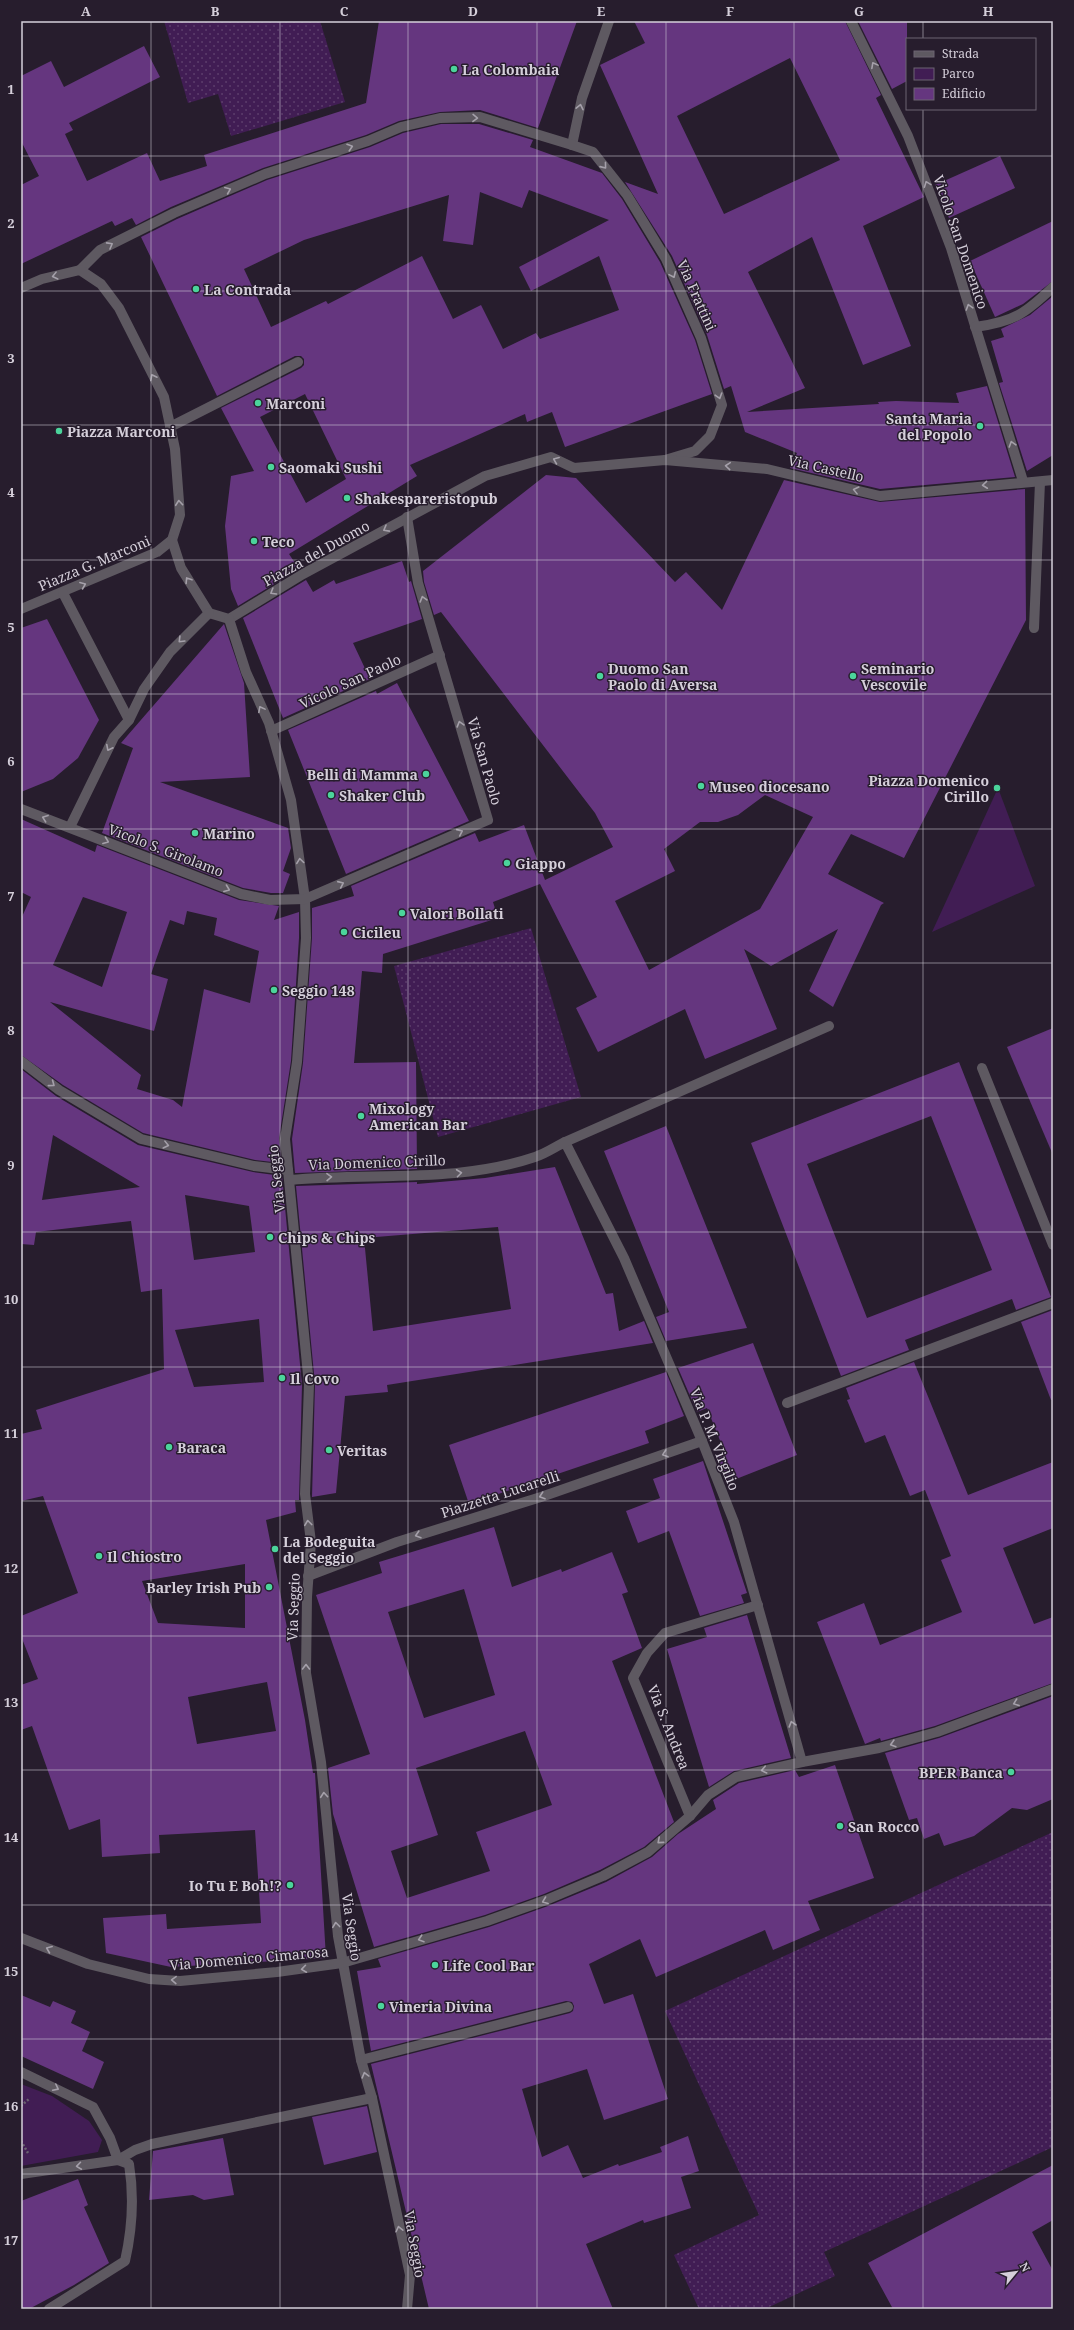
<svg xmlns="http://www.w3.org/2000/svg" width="1074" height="2330" font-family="'Noto Serif',serif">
  <defs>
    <pattern id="grass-dots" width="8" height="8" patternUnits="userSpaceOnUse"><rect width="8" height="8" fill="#411d54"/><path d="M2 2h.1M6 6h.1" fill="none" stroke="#5c3d6c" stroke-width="1.8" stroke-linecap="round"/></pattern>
  </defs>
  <rect width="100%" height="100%" fill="#271d2d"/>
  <!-- grass -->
  <g fill="url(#grass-dots)">
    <polygon points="164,21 320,21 345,102 231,136 218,94 188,103"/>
    <polygon points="531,928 581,1097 438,1137 394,966"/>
    <polygon points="1053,1832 1053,2147 824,2252 835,2276 765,2309 699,2309 674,2255 759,2215 665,2011"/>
  </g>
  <!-- park -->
  <g fill="#411d54">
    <polygon points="998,788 1035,886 932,932"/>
    <polygon points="21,2084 52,2096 89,2121 102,2140 98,2152 21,2166"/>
  </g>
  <!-- building -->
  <g fill="#65367f" fill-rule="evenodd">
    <polygon points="379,21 577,21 538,128 480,110 440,112 399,121 366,135 263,168 171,207 136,225 132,218 115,226 112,221 21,264 21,185 39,176 21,141 21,76 51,61 64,87 144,46 160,77 69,123 73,130 65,134 87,181 147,153 160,181 207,166 204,155 366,103"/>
    <path d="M634,21H845L881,95L876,98L924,197L863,226L911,346L863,365L812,237L748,272L805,388L747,412L879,404L878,402L896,401L959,403L956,393L987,386L1015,477L880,489L790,468L797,453L745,432L731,386L724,389L707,335L672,256L625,182L658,194L600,65L645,43ZM790,58L840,160L724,214L677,116Z"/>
    <polygon points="858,21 907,21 907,81 892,89"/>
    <path d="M441,124H479L533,140L530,147L602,173L622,199L660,262L695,340L712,394L565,447L552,412L527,422L525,414L410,465L417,476L289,554L299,569L238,606L231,589L225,526L231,476L254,471L221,408L301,368L304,365V359L301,356H295L217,396L141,237L177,219L267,180L370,147L403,133ZM529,190L609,220L519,267L531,291L599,256L619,310L540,339L536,333L503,349L481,305L453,319L422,256L328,304L326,301L271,327L244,269L304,240L449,195L443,241L473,245L480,192L522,208ZM305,394L346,479L306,503L260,417Z"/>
    <polygon points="1000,156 1015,188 949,218 935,185"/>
    <polygon points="1053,221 1053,281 1023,304 995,317 970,261"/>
    <polygon points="1053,296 1053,455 1027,471 999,383 1003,382 991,341 1004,337 1001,329 1030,315"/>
    <path d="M546,475L576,478L675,582L686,572L722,610L784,480L880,502L1025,489L1026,620L904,858L851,834L828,874L884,903L881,905L833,1007L809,991L838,929L771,966L744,949L777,1029L705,1059L685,1009L598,1052L576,1008L597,997L540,884L493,902L498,918L383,954L382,973L362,971L354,1063L416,1062L417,1169L295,1173L292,1139L303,1063L312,938V908L354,896L351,886L475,833L479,842L524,825L545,880L613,847L595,813L441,612L434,615L424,582L423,571ZM765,795L813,817L760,909L649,970L615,901L675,871L664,849L700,822H718L738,815Z"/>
    <polygon points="402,561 409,582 411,581 422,619 353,643 370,679 283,718 243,618 306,580 313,592 334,580 336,584"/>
    <polygon points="47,619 99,720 78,758 53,779 21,792 21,628"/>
    <polygon points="224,624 244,683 250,777 160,782 288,828 291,848 283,871 290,874 283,893 271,893 243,888 102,833 133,748 121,743"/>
    <polygon points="397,683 469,821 346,874 288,730 376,691 377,694"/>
    <path d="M21,819L95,852L97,845L239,900L279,906L274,920L299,912V938L291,1061L279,1138L281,1163L255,1160L143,1133L63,1085L21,1055V919L31,897L21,892ZM83,897L127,912L102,987L53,965ZM187,911L217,918L214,935L259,951L250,1003L204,989L182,1107L173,1100L137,1089L141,1075L50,1002L154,1031L168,979L151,974L170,920L184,925Z"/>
    <polygon points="1053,1028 1053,1155 1007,1047"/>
    <path d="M959,1062L1051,1297L1016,1310L1012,1299L905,1340L909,1350L841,1376L751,1143ZM931,1116L992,1270L867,1318L807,1164Z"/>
    <path d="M21,1069L56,1096L138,1145L253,1172L282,1176L302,1385L299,1500H295L296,1512L266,1520L305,1720L313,1773H315L326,1958L171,1967L106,1953L103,1918L166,1914L167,1929L261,1923L255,1830L159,1835L160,1853L102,1857L100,1819L69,1830L32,1726L21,1730V1685L38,1679L21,1636V1616L78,1593L43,1496L21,1501V1434L42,1429L36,1410L164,1369L162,1289L141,1292L131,1221L36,1232L34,1245L21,1244ZM53,1135L140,1187L42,1200ZM185,1195L249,1206L255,1252L194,1260ZM259,1319L264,1382L194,1387L175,1330ZM245,1564V1628L158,1623L142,1581ZM267,1682L276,1731L197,1744L188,1697Z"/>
    <polygon points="666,1126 747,1328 666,1341 656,1317 669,1312 604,1151"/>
    <path d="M555,1167L606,1294L613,1293L619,1331L644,1321L653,1343L387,1385L388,1392L345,1396L336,1493L312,1497L315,1384L296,1186L417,1182V1184L485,1178ZM498,1227L511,1309L373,1331L364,1238Z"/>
    <polygon points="1053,1310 1053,1400 1051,1400 1021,1322"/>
    <polygon points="753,1343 797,1455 726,1483 715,1456 725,1453 707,1408 697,1412 678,1368"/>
    <polygon points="914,1362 968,1495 1053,1462 1053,1528 1003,1548 1034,1624 1053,1617 1053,1683 935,1726 881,1741 880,1738 865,1744 817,1622 864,1603 880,1645 962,1612 941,1560 951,1556 925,1490 910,1496 885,1435 865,1443 847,1400 850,1399 846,1388"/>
    <polygon points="666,1372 684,1416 645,1431 649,1443 469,1504 449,1445"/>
    <polygon points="703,1461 747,1593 741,1595 744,1603 700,1616 669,1531 638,1543 626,1511 660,1498 653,1479"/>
    <path d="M494,1527L512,1587L561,1569L562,1572L612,1552L628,1592L622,1594L642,1648L612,1661L674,1822L644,1847L600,1870L544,1894L485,1915L374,1947L333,1814L328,1768L370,1754L316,1595L382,1573L379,1562ZM464,1589L495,1695L424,1718L388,1612ZM525,1731L552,1805L476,1832L490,1871L407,1898L391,1851L438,1835L416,1768Z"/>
    <polygon points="747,1615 791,1758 734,1771 709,1787 667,1649 707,1637 704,1628"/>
    <polygon points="1053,1696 1053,1799 1027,1810 1012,1808 974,1836 944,1846 939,1833 924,1839 917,1818 909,1820 885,1753 939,1738"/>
    <polygon points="835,1765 874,1878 808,1901 820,1930 773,1950 765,1930 656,1977 640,1939 589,1964 604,2004 633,1994 668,2099 604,2120 587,2069 522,2089 542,2157 568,2145 583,2178 618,2164 619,2166 662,2152 660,2147 688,2136 699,2171 681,2177 691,2208 644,2223 643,2220 586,2244 613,2309 429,2309 371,2064 570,2013 573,2011 574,2006 572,2002 566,2001 371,2051 357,1971 381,1967 378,1959 489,1927 548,1906 606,1882 652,1857 678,1834 716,1809 713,1800 739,1783 795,1770 799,1777"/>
    <polygon points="21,1995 50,2007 53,2001 76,2011 71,2023 90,2032 82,2051 104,2062 93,2089 21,2056"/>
    <polygon points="367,2106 377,2152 324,2165 312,2117"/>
    <polygon points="223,2138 234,2195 204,2200 193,2195 149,2200 153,2151"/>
    <polygon points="1053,2165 1053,2220 1032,2232 1053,2271 1053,2309 893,2309 868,2263"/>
    <polygon points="78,2179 88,2205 84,2207 109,2263 74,2285 29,2309 21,2309 21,2201"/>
  </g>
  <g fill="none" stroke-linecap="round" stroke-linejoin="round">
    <!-- path -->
    <g stroke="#6a6270" stroke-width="2.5" stroke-dasharray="2 2" stroke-linecap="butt">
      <polyline points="21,2106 29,2099"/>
      <polyline points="21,2141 28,2153"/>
    </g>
    <!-- service -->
    <path stroke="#5e5961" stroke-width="10" d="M49,2309L125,2261C132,2230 134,2195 129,2164L118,2160"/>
    <!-- pedestrian -->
    <polyline stroke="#5e5961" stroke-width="10" points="118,2160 135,2150 152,2144 372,2098"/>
    <!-- minor -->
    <g stroke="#5e5961" stroke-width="10">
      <polyline points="851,21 908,136 951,248 1023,481"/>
      <polyline points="572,145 582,98 609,21"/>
      <polyline points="80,270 100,250 174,213 265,174 368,141 401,127 440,118 480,117 572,145 593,152 627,195 666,259 701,338 722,405 710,436 695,451 665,460"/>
      <polyline points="21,288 42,279 80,270 101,284 119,308 164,397 175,449 180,515 172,540 157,552 21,609"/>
      <path d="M975,327C1014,322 1026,313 1053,287"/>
      <polyline points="170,427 298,362"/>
      <polyline points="172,540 181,568 209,613"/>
      <polyline points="63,593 129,720"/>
      <polyline points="209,613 229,619 303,574 485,476 551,457 574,468 665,460 767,469 880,496 1053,480"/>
      <polyline points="229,619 246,672 269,723 291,800 305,899 306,938 297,1062 285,1139 309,1385 305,1494 311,1542 307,1597 306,1673 321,1762 338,1936 361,2060 372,2098 410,2275 407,2309"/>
      <polyline points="1034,628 1040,482"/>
      <polyline points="271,731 440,655"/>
      <polyline points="21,809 241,894 270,900 305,899 488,820 418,583 407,517"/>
      <polyline points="70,827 114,737 129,720 144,689 170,652 209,613"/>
      <polyline points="21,1061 59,1090 141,1139 254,1166 288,1170"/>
      <polyline points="982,1068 1053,1245"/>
      <polyline points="565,1142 624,1258 702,1441 734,1522 802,1762"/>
      <path d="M290,1180C372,1172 455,1184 535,1157C545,1154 555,1147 565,1142L829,1026"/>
      <polyline points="787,1403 1053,1303"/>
      <polyline points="308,1576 397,1542 541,1497 702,1441"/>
      <polyline points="690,1816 633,1678 647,1653 665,1633 758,1605"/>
      <polyline points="21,1938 88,1964 149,1979 180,1981 277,1972 342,1963 487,1921 546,1900 603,1876 648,1852 690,1816 708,1795 736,1777 802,1762 879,1748 937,1732 1053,1689"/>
      <polyline points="361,2060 568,2007"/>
      <polyline points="21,2072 93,2107 110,2138 118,2160 21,2174"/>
    </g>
  </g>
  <!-- one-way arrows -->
  <defs><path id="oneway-chevron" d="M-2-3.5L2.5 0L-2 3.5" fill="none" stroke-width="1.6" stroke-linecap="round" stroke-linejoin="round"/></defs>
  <g stroke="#a5a0aa">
    <use href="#oneway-chevron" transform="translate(874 65) rotate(-118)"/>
    <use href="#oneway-chevron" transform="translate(580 107) rotate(-78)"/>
    <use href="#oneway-chevron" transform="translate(475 118) rotate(1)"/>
    <use href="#oneway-chevron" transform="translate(350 147) rotate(-18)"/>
    <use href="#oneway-chevron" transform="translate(604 166) rotate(51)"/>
    <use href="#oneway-chevron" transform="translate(927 184) rotate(-111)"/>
    <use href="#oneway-chevron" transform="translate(228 190) rotate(-23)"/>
    <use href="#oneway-chevron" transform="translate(110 245) rotate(-29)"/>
    <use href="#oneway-chevron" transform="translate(673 275) rotate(66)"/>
    <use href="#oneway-chevron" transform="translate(55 276) rotate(166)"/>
    <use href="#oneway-chevron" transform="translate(969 307) rotate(-107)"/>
    <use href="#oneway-chevron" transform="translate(153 377) rotate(-117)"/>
    <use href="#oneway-chevron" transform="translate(719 396) rotate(73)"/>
    <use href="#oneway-chevron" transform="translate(1012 444) rotate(-107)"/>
    <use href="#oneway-chevron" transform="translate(556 460) rotate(-158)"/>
    <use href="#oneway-chevron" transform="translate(728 466) rotate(-175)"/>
    <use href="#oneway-chevron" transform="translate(985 485) rotate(174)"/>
    <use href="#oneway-chevron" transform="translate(856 490) rotate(-166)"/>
    <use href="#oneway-chevron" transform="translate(179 503) rotate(-95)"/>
    <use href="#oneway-chevron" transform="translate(386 529) rotate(151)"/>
    <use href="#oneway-chevron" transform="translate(188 580) rotate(-122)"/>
    <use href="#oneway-chevron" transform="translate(83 585) rotate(-22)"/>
    <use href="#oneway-chevron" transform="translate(273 592) rotate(149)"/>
    <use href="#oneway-chevron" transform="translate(423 599) rotate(-106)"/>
    <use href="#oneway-chevron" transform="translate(181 640) rotate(135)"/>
    <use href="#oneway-chevron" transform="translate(261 709) rotate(-118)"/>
    <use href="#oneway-chevron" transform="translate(460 724) rotate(-106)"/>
    <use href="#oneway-chevron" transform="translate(109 748) rotate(117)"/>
    <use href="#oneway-chevron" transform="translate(45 818) rotate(-160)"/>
    <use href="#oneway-chevron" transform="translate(460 832) rotate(-24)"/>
    <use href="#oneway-chevron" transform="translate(106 841) rotate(21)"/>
    <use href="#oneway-chevron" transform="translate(300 861) rotate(-98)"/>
    <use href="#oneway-chevron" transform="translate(341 884) rotate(-24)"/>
    <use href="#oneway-chevron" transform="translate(227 889) rotate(21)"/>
    <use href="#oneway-chevron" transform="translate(52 1084) rotate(37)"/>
    <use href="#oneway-chevron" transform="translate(166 1145) rotate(14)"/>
    <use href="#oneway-chevron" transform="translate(459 1173) rotate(-7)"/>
    <use href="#oneway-chevron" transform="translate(329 1177) rotate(-1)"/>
    <use href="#oneway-chevron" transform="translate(665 1454) rotate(161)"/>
    <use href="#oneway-chevron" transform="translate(542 1496) rotate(161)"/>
    <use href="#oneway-chevron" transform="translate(308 1523) rotate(-97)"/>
    <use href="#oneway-chevron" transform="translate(418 1535) rotate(163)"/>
    <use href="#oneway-chevron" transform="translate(306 1667) rotate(-90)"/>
    <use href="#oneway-chevron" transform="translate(1016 1703) rotate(160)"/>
    <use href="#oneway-chevron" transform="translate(792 1724) rotate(-106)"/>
    <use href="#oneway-chevron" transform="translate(893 1744) rotate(164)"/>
    <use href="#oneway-chevron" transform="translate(764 1770) rotate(167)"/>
    <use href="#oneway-chevron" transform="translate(324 1795) rotate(-95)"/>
    <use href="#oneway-chevron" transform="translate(660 1841) rotate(139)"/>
    <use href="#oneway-chevron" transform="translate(545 1901) rotate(159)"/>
    <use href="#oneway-chevron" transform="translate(336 1925) rotate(-97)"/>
    <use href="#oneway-chevron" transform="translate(421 1939) rotate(162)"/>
    <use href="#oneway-chevron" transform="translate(49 1949) rotate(-158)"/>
    <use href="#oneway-chevron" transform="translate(304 1969) rotate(172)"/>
    <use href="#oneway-chevron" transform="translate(174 1980) rotate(-178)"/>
    <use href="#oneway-chevron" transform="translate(365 2075) rotate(-105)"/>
    <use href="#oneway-chevron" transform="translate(56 2088) rotate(27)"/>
    <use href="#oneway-chevron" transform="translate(79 2166) rotate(172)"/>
    <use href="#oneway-chevron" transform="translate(399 2229) rotate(-103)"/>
  </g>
  <!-- grid -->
  <path fill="none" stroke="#d5cfda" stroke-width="1" stroke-opacity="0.55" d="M151,21V2309M280,21V2309M408,21V2309M537,21V2309M666,21V2309M794,21V2309M923,21V39M923,109V2309M21,156H1053M21,291H1053M21,425H1053M21,560H1053M21,694H1053M21,829H1053M21,963H1053M21,1098H1053M21,1232H1053M21,1367H1053M21,1501H1053M21,1636H1053M21,1770H1053M21,1905H1053M21,2039H1053M21,2174H1053"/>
  <!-- markers -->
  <g fill="#4bd49b" stroke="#271d2d" stroke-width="1.5">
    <circle cx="454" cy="69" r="4"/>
    <circle cx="196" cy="289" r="4"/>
    <circle cx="258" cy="403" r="4"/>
    <circle cx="980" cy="426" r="4"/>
    <circle cx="59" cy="431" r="4"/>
    <circle cx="271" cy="467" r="4"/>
    <circle cx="347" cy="498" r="4"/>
    <circle cx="254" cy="541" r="4"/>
    <circle cx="600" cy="676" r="4"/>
    <circle cx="853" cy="676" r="4"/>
    <circle cx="426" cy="774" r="4"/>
    <circle cx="701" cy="786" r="4"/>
    <circle cx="997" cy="788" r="4"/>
    <circle cx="331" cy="795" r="4"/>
    <circle cx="195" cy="833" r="4"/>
    <circle cx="507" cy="863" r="4"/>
    <circle cx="402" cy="913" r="4"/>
    <circle cx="344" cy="932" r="4"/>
    <circle cx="274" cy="990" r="4"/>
    <circle cx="361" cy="1116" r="4"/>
    <circle cx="270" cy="1237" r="4"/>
    <circle cx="282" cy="1378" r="4"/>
    <circle cx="169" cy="1447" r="4"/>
    <circle cx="329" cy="1450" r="4"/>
    <circle cx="275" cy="1549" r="4"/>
    <circle cx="99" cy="1556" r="4"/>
    <circle cx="269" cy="1587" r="4"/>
    <circle cx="1011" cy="1772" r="4"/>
    <circle cx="840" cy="1826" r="4"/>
    <circle cx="290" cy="1885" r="4"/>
    <circle cx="435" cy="1965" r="4"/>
    <circle cx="381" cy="2006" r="4"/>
  </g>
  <g text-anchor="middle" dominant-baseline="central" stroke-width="3" stroke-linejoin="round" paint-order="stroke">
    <!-- poi labels -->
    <g font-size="14" font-weight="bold" fill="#d5cfda" stroke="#271d2d" text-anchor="start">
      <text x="462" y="69">La Colombaia</text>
      <text x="204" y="289">La Contrada</text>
      <text x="266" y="403">Marconi</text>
      <text x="972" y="418" text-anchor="end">Santa Maria<tspan x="972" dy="16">del Popolo</tspan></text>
      <text x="67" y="431">Piazza Marconi</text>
      <text x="279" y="467">Saomaki Sushi</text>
      <text x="355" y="498">Shakespareristopub</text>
      <text x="262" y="541">Teco</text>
      <text x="608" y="668">Duomo San<tspan x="608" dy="16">Paolo di Aversa</tspan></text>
      <text x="861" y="668">Seminario<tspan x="861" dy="16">Vescovile</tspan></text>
      <text x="418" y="774" text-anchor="end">Belli di Mamma</text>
      <text x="989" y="780" text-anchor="end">Piazza Domenico<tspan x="989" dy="16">Cirillo</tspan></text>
      <text x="709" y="786">Museo diocesano</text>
      <text x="339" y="795">Shaker Club</text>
      <text x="203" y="833">Marino</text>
      <text x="515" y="863">Giappo</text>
      <text x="410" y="913">Valori Bollati</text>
      <text x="352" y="932">Cicileu</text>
      <text x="282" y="990">Seggio 148</text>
      <text x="369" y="1108">Mixology<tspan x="369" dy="16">American Bar</tspan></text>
      <text x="278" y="1237">Chips &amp; Chips</text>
      <text x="290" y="1378">Il Covo</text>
      <text x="177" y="1447">Baraca</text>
      <text x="337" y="1450">Veritas</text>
      <text x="283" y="1541">La Bodeguita<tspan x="283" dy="16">del Seggio</tspan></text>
      <text x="107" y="1556">Il Chiostro</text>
      <text x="261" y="1587" text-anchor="end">Barley Irish Pub</text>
      <text x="1003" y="1772" text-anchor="end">BPER Banca</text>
      <text x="848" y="1826">San Rocco</text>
      <text x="282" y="1885" text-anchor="end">Io Tu E Boh!?</text>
      <text x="443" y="1965">Life Cool Bar</text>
      <text x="389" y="2006">Vineria Divina</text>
    </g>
    <!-- street labels -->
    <g font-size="14" fill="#d5cfda" stroke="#271d2d">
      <text transform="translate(961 242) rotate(71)">Vicolo San Domenico</text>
      <text transform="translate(697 295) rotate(66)">Via Frattini</text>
      <text transform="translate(826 468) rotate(13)">Via Castello</text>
      <text transform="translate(316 553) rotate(-29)">Piazza del Duomo</text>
      <text transform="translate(94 563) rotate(-23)">Piazza G. Marconi</text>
      <text transform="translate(350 681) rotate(-25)">Vicolo San Paolo</text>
      <text transform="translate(485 761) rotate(74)">Via San Paolo</text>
      <text transform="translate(166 850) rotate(21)">Vicolo S. Girolamo</text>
      <text transform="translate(377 1162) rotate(-2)">Via Domenico Cirillo</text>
      <text transform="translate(276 1179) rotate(-96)">Via Seggio</text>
      <text transform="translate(715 1439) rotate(68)">Via P. M. Virgilio</text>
      <text transform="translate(500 1494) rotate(-18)">Piazzetta Lucarelli</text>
      <text transform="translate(293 1607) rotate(-88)">Via Seggio</text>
      <text transform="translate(669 1727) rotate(68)">Via S. Andrea</text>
      <text transform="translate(352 1927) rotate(82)">Via Seggio</text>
      <text transform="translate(249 1958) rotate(-5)">Via Domenico Cimarosa</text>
      <text transform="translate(415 2244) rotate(80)">Via Seggio</text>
    </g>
  </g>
  <!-- border -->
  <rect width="1074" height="2330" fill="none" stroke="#271d2d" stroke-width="44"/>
  <!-- legend -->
  <rect x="906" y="38" width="130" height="72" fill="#271d2d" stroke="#6d6472"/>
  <rect x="914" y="51" width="20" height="6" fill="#5e5961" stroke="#6d6472"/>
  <text x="942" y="58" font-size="12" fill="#d5cfda">Strada</text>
  <rect x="914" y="68" width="20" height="12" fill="#411d54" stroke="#6d6472"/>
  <text x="942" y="78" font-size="12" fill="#d5cfda">Parco</text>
  <rect x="914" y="88" width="20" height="12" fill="#65367f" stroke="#6d6472"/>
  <text x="942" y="98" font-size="12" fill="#d5cfda">Edificio</text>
  <!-- north arrow -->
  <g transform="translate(1016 2272) rotate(61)" stroke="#271d2d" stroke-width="3" paint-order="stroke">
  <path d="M0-3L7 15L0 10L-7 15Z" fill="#d5cfda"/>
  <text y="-6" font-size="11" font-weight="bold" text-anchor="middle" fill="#d5cfda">N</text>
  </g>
  <rect x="22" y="22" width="1030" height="2286" fill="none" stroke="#d5cfda" stroke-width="1.5"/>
  <g font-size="13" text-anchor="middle" font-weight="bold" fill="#d5cfda">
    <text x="86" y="16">A</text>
    <text x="215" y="16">B</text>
    <text x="344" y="16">C</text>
    <text x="473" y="16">D</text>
    <text x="601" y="16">E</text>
    <text x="730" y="16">F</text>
    <text x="859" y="16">G</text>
    <text x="988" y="16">H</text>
    <text x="11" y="94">1</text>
    <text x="11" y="228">2</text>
    <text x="11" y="363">3</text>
    <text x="11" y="497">4</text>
    <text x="11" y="632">5</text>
    <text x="11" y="766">6</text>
    <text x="11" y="901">7</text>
    <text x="11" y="1035">8</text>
    <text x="11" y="1170">9</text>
    <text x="11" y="1304">10</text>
    <text x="11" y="1438">11</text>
    <text x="11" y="1573">12</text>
    <text x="11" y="1707">13</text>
    <text x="11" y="1842">14</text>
    <text x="11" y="1976">15</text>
    <text x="11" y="2111">16</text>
    <text x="11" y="2245">17</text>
  </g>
</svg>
